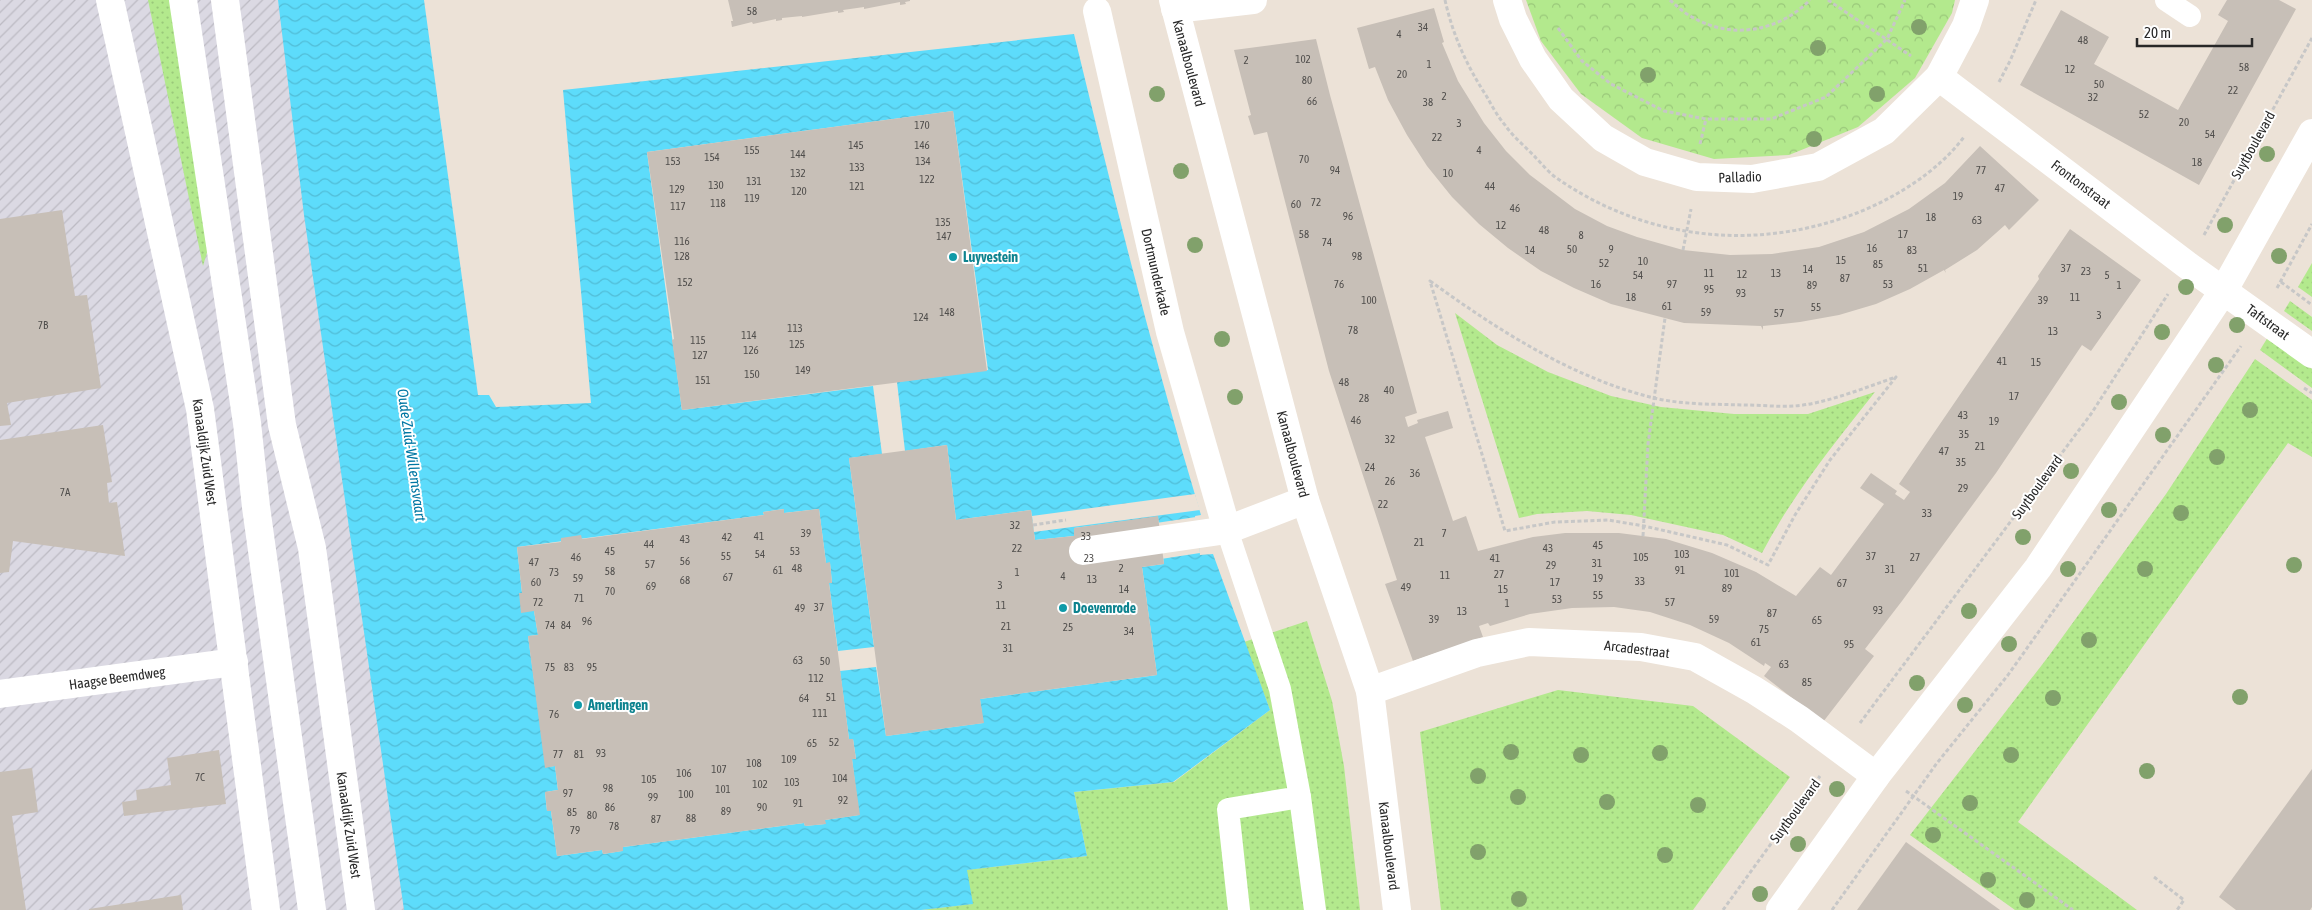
<svg xmlns="http://www.w3.org/2000/svg" width="2312" height="910" font-family="'Asap Condensed',sans-serif">
  <defs>
    <pattern id="industrial-furrows" width="10" height="10" patternUnits="userSpaceOnUse" patternTransform="scale(1.25)"><rect width="10" height="10" fill="#dbd9e3"/><path d="M-1 1l2-2M0 10L10 0M9 11l2-2" fill="none" stroke="#bcbac3"/></pattern>
    <pattern id="grass-dots" width="8" height="8" patternUnits="userSpaceOnUse" patternTransform="scale(1.25)"><rect width="8" height="8" fill="#b3e98d"/><path d="M2 2h.1M6 6h.1" fill="none" stroke="#9ac87a" stroke-width="1.8" stroke-linecap="round"/></pattern>
    <pattern id="park-crowns" width="20" height="18" patternUnits="userSpaceOnUse" patternTransform="scale(1.25)"><rect width="20" height="18" fill="#b3e98d"/><path d="M2 6a3 3 0 1 1 6 0M12 15a3 3 0 1 1 6 0" fill="none" stroke="#9ac87a"/></pattern>
    <pattern id="water-waves" width="16" height="10" patternUnits="userSpaceOnUse" patternTransform="scale(1.25)"><rect width="16" height="10" fill="#5ddcfb"/><path d="M0 5q4-4 8 0t8 0" fill="none" stroke="#51bdd7"/></pattern>
  </defs>
  <rect width="100%" height="100%" fill="#ece2d7"/>
  <!-- industrial -->
  <polygon fill="url(#industrial-furrows)" points="0,0 294,0 430,910 0,910"/>
  <!-- grass -->
  <g fill="url(#grass-dots)">
    <polygon points="148,0 174,0 208,249 203,266"/>
    <polygon points="2312,263 2312,297 2298,287"/>
    <polygon points="2290,301 2312,317 2312,331 2284,311"/>
    <path d="M1455,313L1497,345L1548,372L1611,396L1661,407L1734,414H1808L1875,392C1834,444 1793,494 1762,553L1723,535L1631,515L1587,511L1537,514L1519,518Z"/>
    <polygon points="2268,337 2312,369 2312,388 2260,350"/>
    <polygon points="2255,359 2312,400 2312,457 2288,443 2018,822 2137,910 2015,910 1910,835 2048,657 2166,494"/>
    <polygon points="1307,621 1332,701 1344,766 1360,910 921,910 972,904 966,870 1087,856 1074,792 1174,782 1270,710 1244,642"/>
    <polygon points="1558,690 1693,706 1790,777 1693,910 1441,910 1420,732"/>
  </g>
  <!-- park -->
  <polygon fill="url(#park-crowns)" points="1526,0 1955,0 1952,13 1915,78 1858,127 1789,155 1714,159 1642,138 1581,94 1541,41"/>
  <!-- water -->
  <path fill="url(#water-waves)" fill-rule="evenodd" d="M278,0H424L478,395H489L496,407L591,403L563,90L1074,34C1113,195 1153,356 1201,515L1195,516L1200,555L1213,554L1270,710L1173,782L1074,792L1087,856L967,870L973,904L921,910H404L304,215ZM953,111L988,370L897,382L905,451L947,445L956,520L1031,510L1035,540L1074,536V528L1158,517L1164,564L1142,567L1157,675L980,699L983,723L886,736L876,667L840,671L849,739H853L856,759H852L859,815L825,820V824L805,826L804,823L623,847L622,851L603,854L602,850L557,856L551,811H547L545,792L558,790L555,766L546,767L528,636L538,635L534,611L519,593H522L517,547L764,515L763,512L784,509V513L819,509L826,563H830L832,583H829L838,651L874,647L849,458L882,454L873,386L682,410L647,152Z"/>
  <!-- pier -->
  <g fill="#ece2d7">
    <polygon points="1195,494 1200,510 1034,532 1032,516"/>
    <polygon points="1196,517 1200,553 1161,559 1156,523"/>
  </g>
  <!-- building -->
  <g fill="#c7bfb7">
    <polygon points="728,0 910,0 910,1 905,2 906,4 900,5 900,2 864,9 864,7 843,10 844,12 838,13 838,11 802,17 802,16 782,18 782,20 776,21 776,19 753,24 752,22 732,27 731,21 733,21"/>
    <polygon points="2227,0 2279,0 2296,9 2199,185 2020,85 2061,10 2109,37 2094,64 2178,110 2228,21 2218,15"/>
    <polygon points="1434,8 1444,42 1442,43 1458,81 1484,123 1506,151 1530,175 1575,209 1607,226 1637,237 1683,250 1730,255 1772,254 1819,247 1864,232 1909,209 1945,183 1980,146 2039,200 2009,230 2005,225 1977,250 1945,270 1946,273 1944,270 1910,289 1876,304 1839,315 1800,322 1763,326 1763,330 1761,326 1684,323 1611,304 1574,288 1541,271 1508,248 1479,224 1452,197 1427,166 1407,135 1388,100 1375,67 1369,69 1357,28"/>
    <polygon points="1316,39 1330,95 1417,413 1405,417 1408,427 1418,423 1417,420 1448,411 1453,428 1425,437 1453,521 1466,516 1478,551 1533,537 1565,533 1619,533 1666,539 1712,553 1756,572 1796,596 1820,567 1831,575 1884,504 1860,488 1871,473 1897,491 1895,494 1904,500 1910,492 1899,484 2039,279 2038,276 2070,229 2141,280 2091,351 2082,345 1996,473 1902,601 1865,649 1874,656 1823,722 1764,676 1771,667 1765,663 1764,666 1729,643 1690,625 1650,612 1614,607 1572,608 1530,614 1490,626 1488,623 1479,626 1483,637 1413,661 1385,584 1397,580 1329,371 1267,132 1254,135 1248,116 1251,115 1234,50"/>
    <polygon points="953,111 987,371 682,410 672,340 674,339 647,152"/>
    <polygon points="62,210 75,296 87,295 101,388 7,403 11,425 0,426 0,219"/>
    <polygon points="103,425 112,482 107,483 109,503 117,502 125,556 13,541 9,572 0,573 0,440"/>
    <polygon points="947,445 956,520 1031,510 1035,540 1074,536 1074,528 1158,516 1164,564 1142,567 1157,675 980,699 984,723 886,736 849,458"/>
    <polygon points="784,509 784,513 819,509 826,563 830,562 832,583 829,583 849,739 853,739 856,759 852,759 860,815 825,820 826,824 805,826 804,823 623,847 623,851 603,854 602,850 557,856 551,811 547,811 545,792 558,790 555,766 545,768 528,636 538,635 534,611 521,613 519,593 522,593 517,547 561,542 561,538 581,535 582,539 764,515 763,512"/>
    <polygon points="219,750 226,804 124,816 122,802 137,800 136,790 171,785 167,758"/>
    <polygon points="32,768 38,812 12,816 26,910 0,910 0,772"/>
    <polygon points="2312,769 2312,907 2310,910 2236,910 2219,897"/>
    <polygon points="1906,842 2000,910 1857,910"/>
    <polygon points="181,895 183,910 89,910 89,909"/>
  </g>
  <g fill="none" stroke-linecap="round" stroke-linejoin="round">
    <!-- path -->
    <g stroke="#c7c7c7" stroke-width="3" stroke-dasharray="4 2.5" stroke-linecap="butt">
      <path d="M1445,0C1453,36 1467,66 1487,97C1492,106 1498,117 1505,125C1513,137 1526,147 1536,158C1543,165 1550,174 1558,179C1644,238 1748,251 1846,217C1889,202 1936,174 1964,137"/>
      <path d="M1670,0C1677,6 1684,13 1692,17C1732,40 1778,32 1810,0"/>
      <polyline points="1828,0 1911,56"/>
      <polyline points="1558,28 1582,61 1611,84 1664,111 1706,119 1771,119 1826,97 1887,39 1905,0"/>
      <polyline points="1999,82 2010,61 2036,0"/>
      <polyline points="1700,144 1706,119"/>
      <polyline points="2204,235 2312,38"/>
      <polyline points="1683,250 1691,209"/>
      <path d="M1430,281C1498,330 1572,378 1654,398C1684,405 1715,404 1745,405C1761,405 1778,407 1794,406C1825,404 1867,387 1896,377L1830,460L1795,515L1768,565L1727,545L1644,526L1608,520L1555,522L1505,531Z"/>
      <polyline points="2281,282 2312,305"/>
      <polyline points="2277,288 2312,224"/>
      <polyline points="2304,388 2312,393"/>
      <polyline points="1033,525 1066,520"/>
      <polyline points="1643,536 1648,444 1665,318"/>
      <polyline points="1860,723 2091,414 2168,294"/>
      <polyline points="1906,791 2073,910"/>
      <polyline points="2154,877 2184,900 2177,910"/>
      <polyline points="1723,910 1820,776"/>
      <polyline points="1832,910 1937,763 2008,675 2241,346"/>
    </g>
    <!-- lane -->
    <g stroke="#fff" stroke-width="22">
      <polyline points="2166,0 2190,16"/>
      <polyline points="1227,530 1280,689 1300,797 1228,809 1239,910"/>
      <polyline points="1300,797 1315,910"/>
    </g>
    <!-- street -->
    <g stroke="#fff" stroke-width="28">
      <polyline points="110,0 200,409 266,910"/>
      <polyline points="1173,0 1305,500 1370,691 1397,910"/>
      <polyline points="1507,0 1513,19 1533,59 1561,99 1603,138 1645,162 1697,177 1752,179 1818,167 1884,131 1939,77 1966,26 1975,0"/>
      <polyline points="1175,9 1253,0"/>
      <polyline points="1097,11 1170,332 1227,530"/>
      <polyline points="1939,77 2187,265 2312,354"/>
      <polyline points="1083,551 1227,530 1305,500"/>
      <polyline points="1370,691 1477,653 1529,642 1641,647 1695,657 1754,690 1799,719 1876,776"/>
      <polyline points="0,694 234,662"/>
    </g>
    <!-- secondary -->
    <g stroke="#fff" stroke-width="28">
      <polyline points="183,0 247,423 256,507 312,910"/>
      <polyline points="225,0 282,425 312,548 361,910"/>
      <polyline points="1780,910 1876,776 2038,568 2224,290 2312,133"/>
    </g>
  </g>
  <!-- trees -->
  <g fill="#81a16b">
    <circle cx="1919" cy="27" r="8"/>
    <circle cx="1818" cy="48" r="8"/>
    <circle cx="1648" cy="75" r="8"/>
    <circle cx="1157" cy="94" r="8"/>
    <circle cx="1877" cy="94" r="8"/>
    <circle cx="1814" cy="139" r="8"/>
    <circle cx="2267" cy="154" r="8"/>
    <circle cx="1181" cy="171" r="8"/>
    <circle cx="2225" cy="225" r="8"/>
    <circle cx="1195" cy="245" r="8"/>
    <circle cx="2279" cy="256" r="8"/>
    <circle cx="2186" cy="287" r="8"/>
    <circle cx="2237" cy="325" r="8"/>
    <circle cx="2162" cy="332" r="8"/>
    <circle cx="1222" cy="339" r="8"/>
    <circle cx="2216" cy="365" r="8"/>
    <circle cx="1235" cy="397" r="8"/>
    <circle cx="2119" cy="402" r="8"/>
    <circle cx="2250" cy="410" r="8"/>
    <circle cx="2163" cy="435" r="8"/>
    <circle cx="2217" cy="457" r="8"/>
    <circle cx="2071" cy="471" r="8"/>
    <circle cx="2109" cy="510" r="8"/>
    <circle cx="2181" cy="513" r="8"/>
    <circle cx="2023" cy="537" r="8"/>
    <circle cx="2294" cy="565" r="8"/>
    <circle cx="2068" cy="569" r="8"/>
    <circle cx="2145" cy="569" r="8"/>
    <circle cx="1969" cy="611" r="8"/>
    <circle cx="2089" cy="640" r="8"/>
    <circle cx="2009" cy="644" r="8"/>
    <circle cx="1917" cy="683" r="8"/>
    <circle cx="2240" cy="697" r="8"/>
    <circle cx="2053" cy="698" r="8"/>
    <circle cx="1965" cy="705" r="8"/>
    <circle cx="1511" cy="752" r="8"/>
    <circle cx="1660" cy="753" r="8"/>
    <circle cx="1581" cy="755" r="8"/>
    <circle cx="2011" cy="755" r="8"/>
    <circle cx="2147" cy="771" r="8"/>
    <circle cx="1478" cy="776" r="8"/>
    <circle cx="1837" cy="789" r="8"/>
    <circle cx="1518" cy="797" r="8"/>
    <circle cx="1607" cy="802" r="8"/>
    <circle cx="1970" cy="803" r="8"/>
    <circle cx="1698" cy="805" r="8"/>
    <circle cx="1933" cy="835" r="8"/>
    <circle cx="1798" cy="844" r="8"/>
    <circle cx="1478" cy="852" r="8"/>
    <circle cx="1665" cy="855" r="8"/>
    <circle cx="1988" cy="880" r="8"/>
    <circle cx="1760" cy="894" r="8"/>
    <circle cx="1519" cy="899" r="8"/>
    <circle cx="2027" cy="900" r="8"/>
  </g>
  <!-- markers -->
  <g fill="#0f9aa8" stroke="#fff" stroke-width="2">
    <circle cx="953" cy="257" r="5"/>
    <circle cx="1063" cy="608" r="5"/>
    <circle cx="578" cy="705" r="5"/>
  </g>
  <g text-anchor="middle" dominant-baseline="central" stroke-width="4" stroke-linejoin="round" paint-order="stroke">
    <!-- number labels -->
    <g font-size="11" fill="#504e4c">
      <text x="752" y="11">58</text>
      <text x="1423" y="27">34</text>
      <text x="1399" y="34">4</text>
      <text x="2083" y="40">48</text>
      <text x="1303" y="59">102</text>
      <text x="1246" y="60">2</text>
      <text x="1429" y="64">1</text>
      <text x="2244" y="67">58</text>
      <text x="2070" y="69">12</text>
      <text x="1402" y="74">20</text>
      <text x="1307" y="80">80</text>
      <text x="2099" y="84">50</text>
      <text x="2233" y="90">22</text>
      <text x="1444" y="96">2</text>
      <text x="2093" y="97">32</text>
      <text x="1312" y="101">66</text>
      <text x="1428" y="102">38</text>
      <text x="2144" y="114">52</text>
      <text x="2184" y="122">20</text>
      <text x="1459" y="123">3</text>
      <text x="922" y="125">170</text>
      <text x="2210" y="134">54</text>
      <text x="1437" y="137">22</text>
      <text x="856" y="145">145</text>
      <text x="922" y="145">146</text>
      <text x="752" y="150">155</text>
      <text x="1479" y="150">4</text>
      <text x="798" y="154">144</text>
      <text x="712" y="157">154</text>
      <text x="1304" y="159">70</text>
      <text x="673" y="161">153</text>
      <text x="923" y="161">134</text>
      <text x="2197" y="162">18</text>
      <text x="857" y="167">133</text>
      <text x="1335" y="170">94</text>
      <text x="1981" y="170">77</text>
      <text x="798" y="173">132</text>
      <text x="1448" y="173">10</text>
      <text x="927" y="179">122</text>
      <text x="754" y="181">131</text>
      <text x="716" y="185">130</text>
      <text x="857" y="186">121</text>
      <text x="1490" y="186">44</text>
      <text x="2000" y="188">47</text>
      <text x="677" y="189">129</text>
      <text x="799" y="191">120</text>
      <text x="1958" y="196">19</text>
      <text x="752" y="198">119</text>
      <text x="1316" y="202">72</text>
      <text x="718" y="203">118</text>
      <text x="1296" y="204">60</text>
      <text x="678" y="206">117</text>
      <text x="1515" y="208">46</text>
      <text x="1348" y="216">96</text>
      <text x="1931" y="217">18</text>
      <text x="1977" y="220">63</text>
      <text x="943" y="222">135</text>
      <text x="1501" y="225">12</text>
      <text x="1544" y="230">48</text>
      <text x="1304" y="234">58</text>
      <text x="1903" y="234">17</text>
      <text x="1581" y="235">8</text>
      <text x="944" y="236">147</text>
      <text x="682" y="241">116</text>
      <text x="1327" y="242">74</text>
      <text x="1872" y="248">16</text>
      <text x="1572" y="249">50</text>
      <text x="1611" y="249">9</text>
      <text x="1530" y="250">14</text>
      <text x="1912" y="250">83</text>
      <text x="682" y="256">128</text>
      <text x="1357" y="256">98</text>
      <text x="1841" y="260">15</text>
      <text x="1643" y="261">10</text>
      <text x="1604" y="263">52</text>
      <text x="1878" y="264">85</text>
      <text x="1923" y="268">51</text>
      <text x="2066" y="268">37</text>
      <text x="1808" y="269">14</text>
      <text x="2086" y="271">23</text>
      <text x="1709" y="273">11</text>
      <text x="1776" y="273">13</text>
      <text x="1742" y="274">12</text>
      <text x="1638" y="275">54</text>
      <text x="2107" y="275">5</text>
      <text x="1845" y="278">87</text>
      <text x="685" y="282">152</text>
      <text x="1339" y="284">76</text>
      <text x="1596" y="284">16</text>
      <text x="1672" y="284">97</text>
      <text x="1888" y="284">53</text>
      <text x="1812" y="285">89</text>
      <text x="2119" y="285">1</text>
      <text x="1709" y="289">95</text>
      <text x="1741" y="293">93</text>
      <text x="1631" y="297">18</text>
      <text x="2075" y="297">11</text>
      <text x="1369" y="300">100</text>
      <text x="2043" y="300">39</text>
      <text x="1667" y="306">61</text>
      <text x="1816" y="307">55</text>
      <text x="947" y="312">148</text>
      <text x="1706" y="312">59</text>
      <text x="1779" y="313">57</text>
      <text x="2099" y="315">3</text>
      <text x="921" y="317">124</text>
      <text x="43" y="325">7B</text>
      <text x="795" y="328">113</text>
      <text x="1353" y="330">78</text>
      <text x="2053" y="331">13</text>
      <text x="749" y="335">114</text>
      <text x="698" y="340">115</text>
      <text x="797" y="344">125</text>
      <text x="751" y="350">126</text>
      <text x="700" y="355">127</text>
      <text x="2002" y="361">41</text>
      <text x="2036" y="362">15</text>
      <text x="803" y="370">149</text>
      <text x="752" y="374">150</text>
      <text x="703" y="380">151</text>
      <text x="1344" y="382">48</text>
      <text x="1389" y="390">40</text>
      <text x="2014" y="396">17</text>
      <text x="1364" y="398">28</text>
      <text x="1963" y="415">43</text>
      <text x="1356" y="420">46</text>
      <text x="1994" y="421">19</text>
      <text x="1964" y="434">35</text>
      <text x="1390" y="439">32</text>
      <text x="1980" y="446">21</text>
      <text x="1944" y="451">47</text>
      <text x="1961" y="462">35</text>
      <text x="1370" y="467">24</text>
      <text x="1415" y="473">36</text>
      <text x="1390" y="481">26</text>
      <text x="1963" y="488">29</text>
      <text x="65" y="492">7A</text>
      <text x="1383" y="504">22</text>
      <text x="1927" y="513">33</text>
      <text x="1015" y="525">32</text>
      <text x="806" y="533">39</text>
      <text x="1444" y="533">7</text>
      <text x="759" y="536">41</text>
      <text x="1086" y="536">33</text>
      <text x="727" y="537">42</text>
      <text x="685" y="539">43</text>
      <text x="1419" y="542">21</text>
      <text x="649" y="544">44</text>
      <text x="1598" y="545">45</text>
      <text x="1017" y="548">22</text>
      <text x="1548" y="548">43</text>
      <text x="610" y="551">45</text>
      <text x="795" y="551">53</text>
      <text x="760" y="554">54</text>
      <text x="1682" y="554">103</text>
      <text x="726" y="556">55</text>
      <text x="1871" y="556">37</text>
      <text x="576" y="557">46</text>
      <text x="1641" y="557">105</text>
      <text x="1915" y="557">27</text>
      <text x="1089" y="558">23</text>
      <text x="1495" y="558">41</text>
      <text x="685" y="561">56</text>
      <text x="534" y="562">47</text>
      <text x="1597" y="563">31</text>
      <text x="650" y="564">57</text>
      <text x="1551" y="565">29</text>
      <text x="797" y="568">48</text>
      <text x="1121" y="568">2</text>
      <text x="1890" y="569">31</text>
      <text x="778" y="570">61</text>
      <text x="1680" y="570">91</text>
      <text x="610" y="571">58</text>
      <text x="554" y="572">73</text>
      <text x="1017" y="572">1</text>
      <text x="1732" y="573">101</text>
      <text x="1499" y="574">27</text>
      <text x="1445" y="575">11</text>
      <text x="1063" y="576">4</text>
      <text x="728" y="577">67</text>
      <text x="578" y="578">59</text>
      <text x="1598" y="578">19</text>
      <text x="1092" y="579">13</text>
      <text x="685" y="580">68</text>
      <text x="1640" y="581">33</text>
      <text x="536" y="582">60</text>
      <text x="1555" y="582">17</text>
      <text x="1842" y="583">67</text>
      <text x="1000" y="585">3</text>
      <text x="651" y="586">69</text>
      <text x="1406" y="587">49</text>
      <text x="1727" y="588">89</text>
      <text x="1124" y="589">14</text>
      <text x="1503" y="589">15</text>
      <text x="610" y="591">70</text>
      <text x="1598" y="595">55</text>
      <text x="579" y="598">71</text>
      <text x="1557" y="599">53</text>
      <text x="538" y="602">72</text>
      <text x="1670" y="602">57</text>
      <text x="1507" y="603">1</text>
      <text x="1001" y="605">11</text>
      <text x="819" y="607">37</text>
      <text x="800" y="608">49</text>
      <text x="1878" y="610">93</text>
      <text x="1462" y="611">13</text>
      <text x="1772" y="613">87</text>
      <text x="1434" y="619">39</text>
      <text x="1714" y="619">59</text>
      <text x="1817" y="620">65</text>
      <text x="587" y="621">96</text>
      <text x="550" y="625">74</text>
      <text x="566" y="625">84</text>
      <text x="1006" y="626">21</text>
      <text x="1068" y="627">25</text>
      <text x="1764" y="629">75</text>
      <text x="1129" y="631">34</text>
      <text x="1756" y="642">61</text>
      <text x="1849" y="644">95</text>
      <text x="1008" y="648">31</text>
      <text x="798" y="660">63</text>
      <text x="825" y="661">50</text>
      <text x="1784" y="664">63</text>
      <text x="550" y="667">75</text>
      <text x="569" y="667">83</text>
      <text x="592" y="667">95</text>
      <text x="816" y="678">112</text>
      <text x="1807" y="682">85</text>
      <text x="831" y="697">51</text>
      <text x="804" y="698">64</text>
      <text x="820" y="713">111</text>
      <text x="554" y="714">76</text>
      <text x="834" y="742">52</text>
      <text x="812" y="743">65</text>
      <text x="601" y="753">93</text>
      <text x="558" y="754">77</text>
      <text x="579" y="754">81</text>
      <text x="789" y="759">109</text>
      <text x="754" y="763">108</text>
      <text x="719" y="769">107</text>
      <text x="684" y="773">106</text>
      <text x="200" y="777">7C</text>
      <text x="840" y="778">104</text>
      <text x="649" y="779">105</text>
      <text x="792" y="782">103</text>
      <text x="760" y="784">102</text>
      <text x="608" y="788">98</text>
      <text x="723" y="789">101</text>
      <text x="568" y="793">97</text>
      <text x="686" y="794">100</text>
      <text x="653" y="797">99</text>
      <text x="843" y="800">92</text>
      <text x="798" y="803">91</text>
      <text x="610" y="807">86</text>
      <text x="762" y="807">90</text>
      <text x="726" y="811">89</text>
      <text x="572" y="812">85</text>
      <text x="592" y="815">80</text>
      <text x="691" y="818">88</text>
      <text x="656" y="819">87</text>
      <text x="614" y="826">78</text>
      <text x="575" y="830">79</text>
    </g>
    <!-- street labels -->
    <g font-size="14" fill="#282828" stroke="#fff">
      <text transform="translate(1189 63) rotate(75)">Kanaalboulevard</text>
      <text transform="translate(2253 145) rotate(-61)">Suytboulevard</text>
      <text transform="translate(1740 177) rotate(-2)">Palladio</text>
      <text transform="translate(2081 184) rotate(37)">Frontonstraat</text>
      <text transform="translate(1156 272) rotate(77)">Dortmunderkade</text>
      <text transform="translate(2268 322) rotate(36)">Taftstraat</text>
      <text transform="translate(205 452) rotate(82)">Kanaaldijk Zuid West</text>
      <text transform="translate(1293 454) rotate(75)">Kanaalboulevard</text>
      <text transform="translate(2037 487) rotate(-54)">Suytboulevard</text>
      <text transform="translate(1637 649) rotate(7)">Arcadestraat</text>
      <text transform="translate(117 678) rotate(-8)">Haagse Beemdweg</text>
      <text transform="translate(1795 811) rotate(-54)">Suytboulevard</text>
      <text transform="translate(349 825) rotate(82)">Kanaaldijk Zuid West</text>
      <text transform="translate(1389 846) rotate(83)">Kanaalboulevard</text>
    </g>
    <!-- culture labels -->
    <g font-size="14" font-weight="bold" fill="#0d838f" stroke="#fff" text-anchor="start">
      <text x="963" y="257">Luyvestein</text>
      <text x="1073" y="608">Doevenrode</text>
      <text x="588" y="705">Amerlingen</text>
    </g>
    <!-- water labels -->
    <g font-size="15" font-style="italic" fill="#0077a3" stroke="#fff">
      <text transform="translate(412 455) rotate(82)">Oude Zuid-Willemsvaart</text>
    </g>
  </g>
  <!-- scale -->
  <path d="M2137 38v8h115v-8" fill="none" stroke="#282828" stroke-width="2.5"/>
  <text x="2144" y="38" font-size="15" fill="#282828" stroke="#ffffff" stroke-width="4" paint-order="stroke">20 m</text>
</svg>
